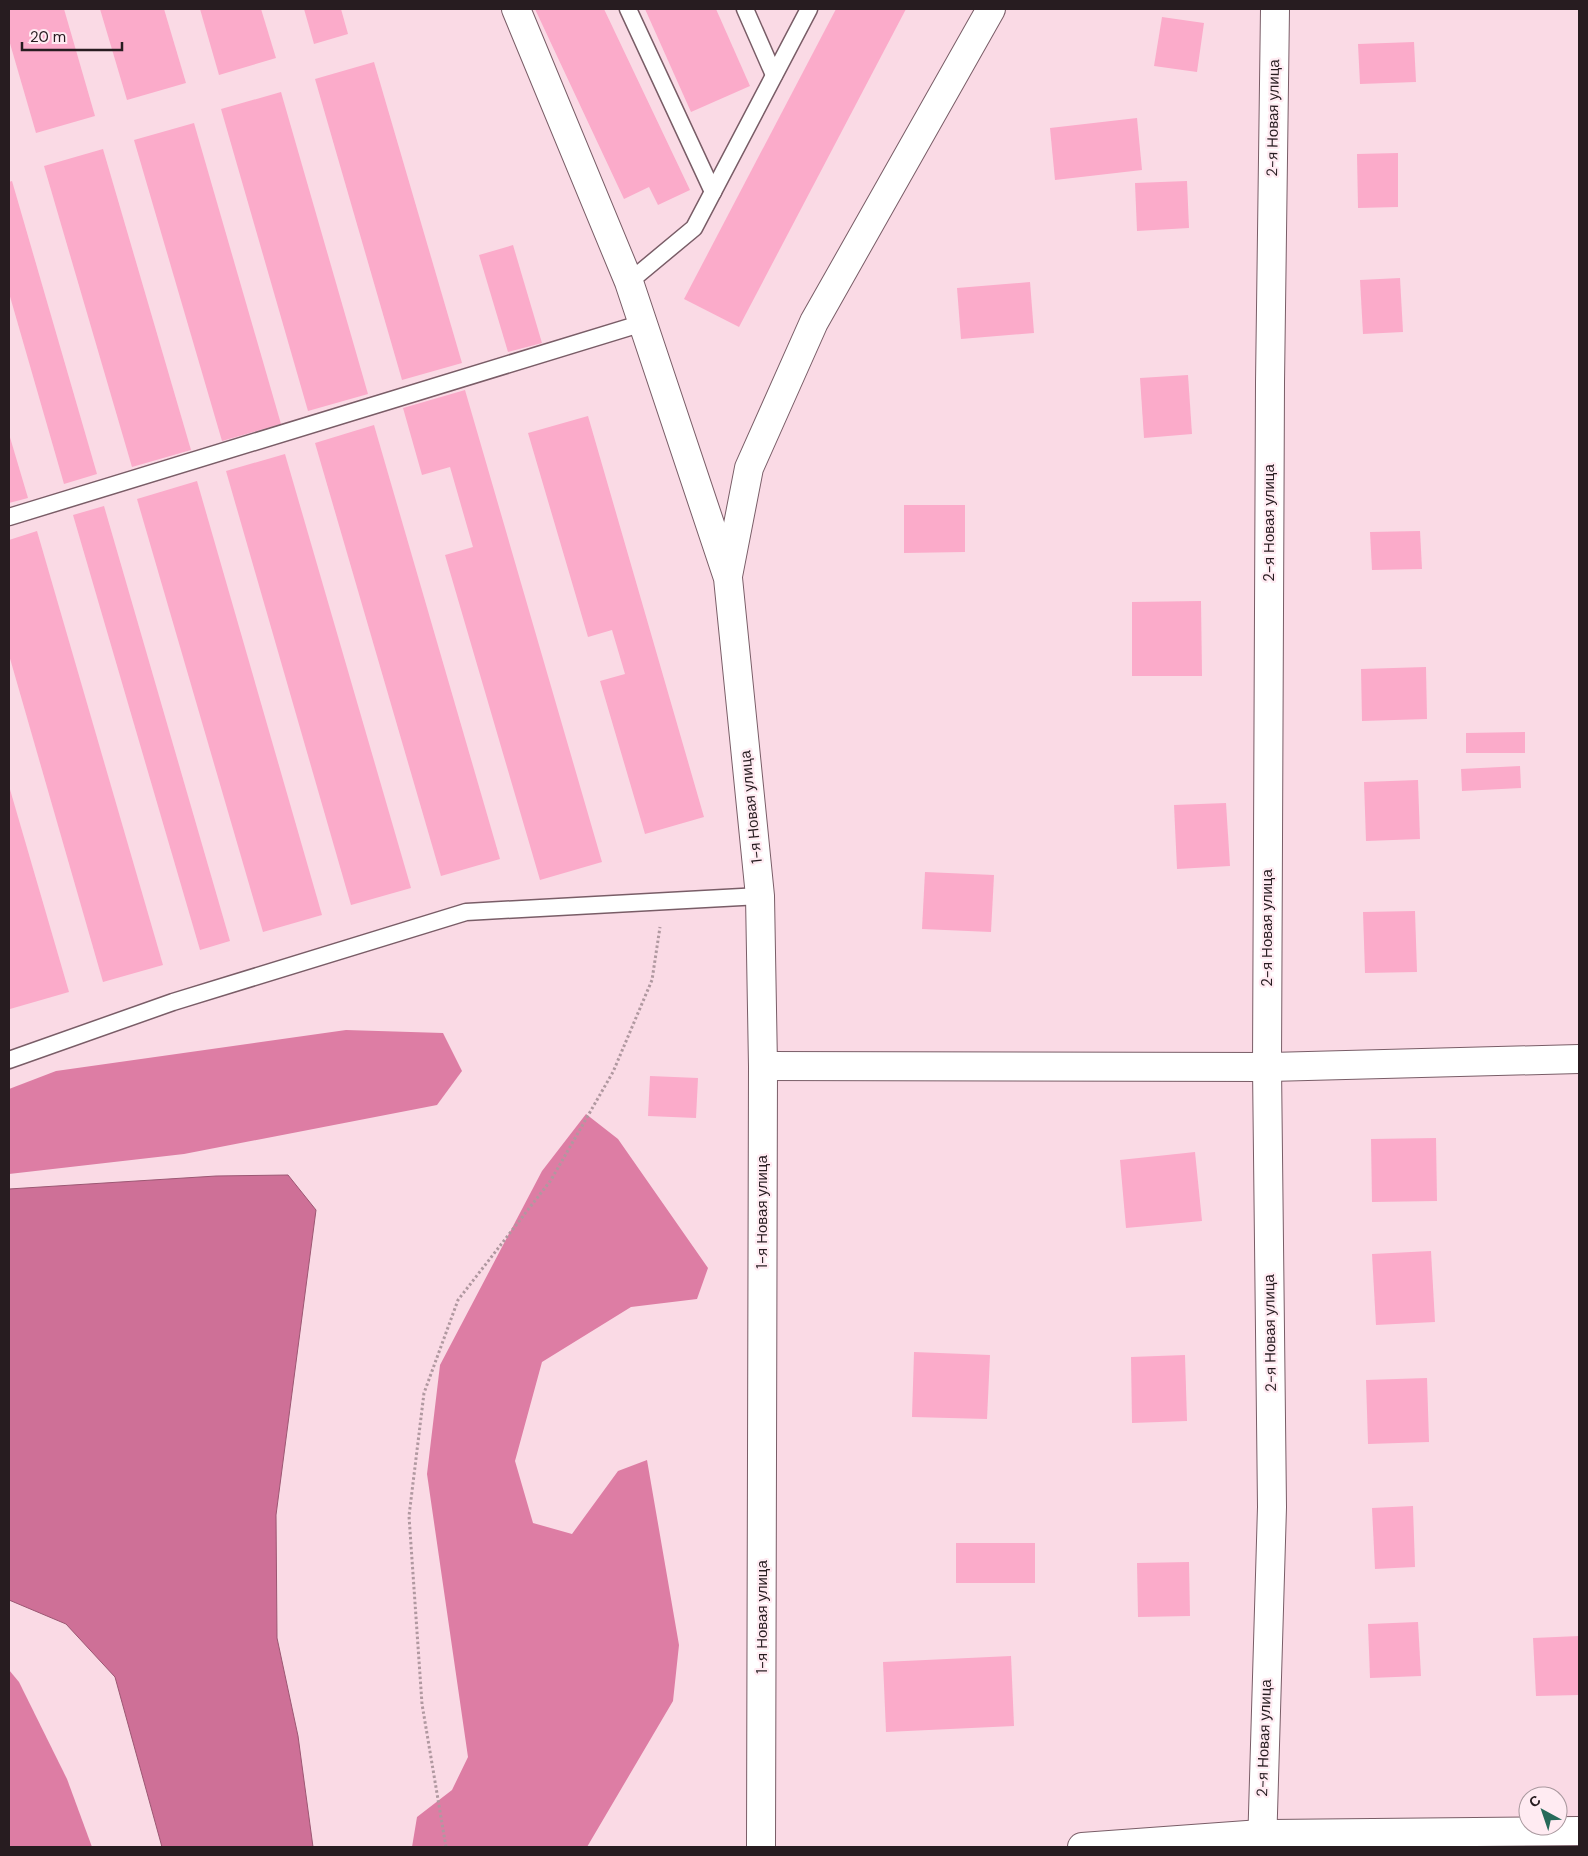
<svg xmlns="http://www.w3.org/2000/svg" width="1588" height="1856" viewBox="0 0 1588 1856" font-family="'DM Sans',sans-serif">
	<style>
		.forest { fill: #dd7da4 }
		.water { fill: #ce7097; stroke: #9c5773 }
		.building { fill: #fbabca }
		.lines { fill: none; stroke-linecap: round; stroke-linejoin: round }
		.service-casing { stroke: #795d67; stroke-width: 19 }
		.minor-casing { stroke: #795d67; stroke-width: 30 }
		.path { stroke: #b098a0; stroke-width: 3; stroke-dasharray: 2.5 2.5; stroke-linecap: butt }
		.service { stroke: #fff; stroke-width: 16 }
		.minor { stroke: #fff; stroke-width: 28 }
		.labels { text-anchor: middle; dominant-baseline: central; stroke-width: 4.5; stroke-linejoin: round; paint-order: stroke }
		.street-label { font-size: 15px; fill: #271c20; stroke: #ffebf2 }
	</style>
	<rect width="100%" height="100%" fill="#fadae5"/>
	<g class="forest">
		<polygon points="346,1030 443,1033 462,1071 437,1105 184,1154 9,1174 9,1089 56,1071"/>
		<polygon points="586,1114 618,1139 708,1268 697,1299 631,1307 542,1362 515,1461 533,1523 572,1534 618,1471 647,1460 679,1645 673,1701 587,1847 412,1847 417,1817 452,1790 468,1757 427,1474 440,1365 542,1171"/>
		<polygon points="9,1670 19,1682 67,1779 92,1847 9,1847"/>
	</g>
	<polygon class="water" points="288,1175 316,1210 276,1515 277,1638 298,1736 313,1847 162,1847 115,1677 66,1624 9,1600 9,1189 216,1176"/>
	<g class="building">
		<polygon points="9,9 64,9 95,116 36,133 9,40"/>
		<polygon points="100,9 164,9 186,83 127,100"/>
		<polygon points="200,9 261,9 276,58 219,75"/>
		<polygon points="304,9 341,9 348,34 314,44"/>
		<polygon points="535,9 604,9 690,190 658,205 649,187 624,199"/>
		<polygon points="645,9 716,9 750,86 691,112"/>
		<polygon points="836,9 906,9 739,327 684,299"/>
		<polygon points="1162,17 1204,23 1197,72 1154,66"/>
		<polygon points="1414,42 1416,82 1360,84 1358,44"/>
		<polygon points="374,62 462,363 402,380 315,79"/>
		<polygon points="281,92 368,394 308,411 221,109"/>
		<polygon points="1137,118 1142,170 1055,180 1050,128"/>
		<polygon points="194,123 281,424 222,441 134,140"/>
		<polygon points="103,149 191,450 132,467 44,166"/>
		<polygon points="1398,153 1398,207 1358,208 1357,154"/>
		<polygon points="12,181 97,474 64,484 9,293 9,182"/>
		<polygon points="1187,181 1189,228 1137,231 1135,183"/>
		<polygon points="513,245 542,343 508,352 479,255"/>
		<polygon points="1400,278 1403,332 1363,334 1360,280"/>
		<polygon points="1030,282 1034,333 961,339 957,288"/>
		<polygon points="1188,375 1192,434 1144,438 1140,378"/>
		<polygon points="465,390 602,862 540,880 445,555 473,547 450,467 422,475 403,408"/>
		<polygon points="588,416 704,817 645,834 600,681 625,674 612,630 588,637 528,433"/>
		<polygon points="374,425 500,859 441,876 315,443"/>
		<polygon points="9,434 28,498 9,503"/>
		<polygon points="285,454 411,888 351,905 226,471"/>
		<polygon points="197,481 322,915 263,932 137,499"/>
		<polygon points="904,505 965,505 965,552 904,553"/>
		<polygon points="104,506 230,941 200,950 73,515"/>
		<polygon points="37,531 163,965 103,982 9,655 9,540"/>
		<polygon points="1420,531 1422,569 1372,570 1370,532"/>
		<polygon points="1201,601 1202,676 1132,676 1132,602"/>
		<polygon points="1426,667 1427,719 1362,721 1361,669"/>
		<polygon points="1525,732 1525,753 1466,753 1466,733"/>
		<polygon points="1520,766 1521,788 1462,791 1461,769"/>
		<polygon points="1418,780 1420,839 1366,841 1364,782"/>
		<polygon points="9,786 69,992 10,1009 9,1007"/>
		<polygon points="1226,803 1230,866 1177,869 1174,805"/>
		<polygon points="925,872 994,875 991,932 922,929"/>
		<polygon points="1415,911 1417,972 1365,973 1363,912"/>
		<polygon points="650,1076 698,1078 696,1118 648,1116"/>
		<polygon points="1436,1138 1437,1201 1372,1202 1371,1139"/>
		<polygon points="1195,1152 1202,1221 1126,1228 1120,1160"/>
		<polygon points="1431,1251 1435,1322 1376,1325 1372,1254"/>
		<polygon points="914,1352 990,1355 987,1419 912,1417"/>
		<polygon points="1185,1355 1187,1421 1132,1423 1131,1357"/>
		<polygon points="1427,1378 1429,1442 1368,1444 1366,1380"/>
		<polygon points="1413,1506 1415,1567 1375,1569 1372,1508"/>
		<rect x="956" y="1543" width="79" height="40"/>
		<polygon points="1189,1562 1190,1616 1138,1617 1137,1563"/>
		<polygon points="1418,1622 1421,1676 1370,1678 1368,1624"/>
		<polygon points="1579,1636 1579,1695 1536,1696 1533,1638"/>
		<polygon points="1011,1656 1014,1726 886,1732 883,1662"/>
	</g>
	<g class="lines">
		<defs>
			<g id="service">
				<polyline points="628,9 713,192"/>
				<polyline points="745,9 774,75"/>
				<polyline points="629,282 694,228 809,9"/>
				<polyline points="9,517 643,323"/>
				<polyline points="9,1060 173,1002 466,912 760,896"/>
			</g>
			<g id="minor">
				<polyline points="516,9 629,282 728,578 760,896 763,1066 761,1847"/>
				<polyline points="728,576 749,468 814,322 991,9"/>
				<polyline points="763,1066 1267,1067 1579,1059"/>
				<polyline points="1082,1847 1261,1834 1579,1831"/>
				<polyline points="1262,1847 1272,1507 1267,1067 1270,383 1275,9"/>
			</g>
		</defs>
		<use href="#service" class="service-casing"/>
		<use href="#minor" class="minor-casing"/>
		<polyline class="path" points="446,1847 422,1704 409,1516 424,1393 458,1300 551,1180 613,1072 652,980 660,927"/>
		<use href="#service" class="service"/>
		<use href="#minor" class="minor"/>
	</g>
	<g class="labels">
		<g class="street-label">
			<text transform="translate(1273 118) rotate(-89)">2-я Новая улица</text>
			<text transform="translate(1269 523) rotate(-90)">2-я Новая улица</text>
			<text transform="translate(751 807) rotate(-96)">1-я Новая улица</text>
			<text transform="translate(1267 928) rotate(-90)">2-я Новая улица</text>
			<text transform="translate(762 1212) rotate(-90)">1-я Новая улица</text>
			<text transform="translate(1270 1333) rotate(-91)">2-я Новая улица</text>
			<text transform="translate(762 1617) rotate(-90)">1-я Новая улица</text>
			<text transform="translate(1264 1738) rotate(-88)">2-я Новая улица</text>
		</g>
	</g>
	<rect width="1588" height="1856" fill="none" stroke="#271c20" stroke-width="20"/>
	<g transform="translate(1543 1811) rotate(320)"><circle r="24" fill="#ffebf2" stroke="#a9989e"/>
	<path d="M0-4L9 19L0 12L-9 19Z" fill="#276a5a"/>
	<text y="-8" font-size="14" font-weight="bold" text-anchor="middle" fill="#271c20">С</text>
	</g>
	<path d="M22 42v8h100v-8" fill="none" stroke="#271c20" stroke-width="2.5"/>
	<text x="30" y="42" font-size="15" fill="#271c20" stroke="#ffebf2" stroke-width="4" paint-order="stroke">20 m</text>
</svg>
